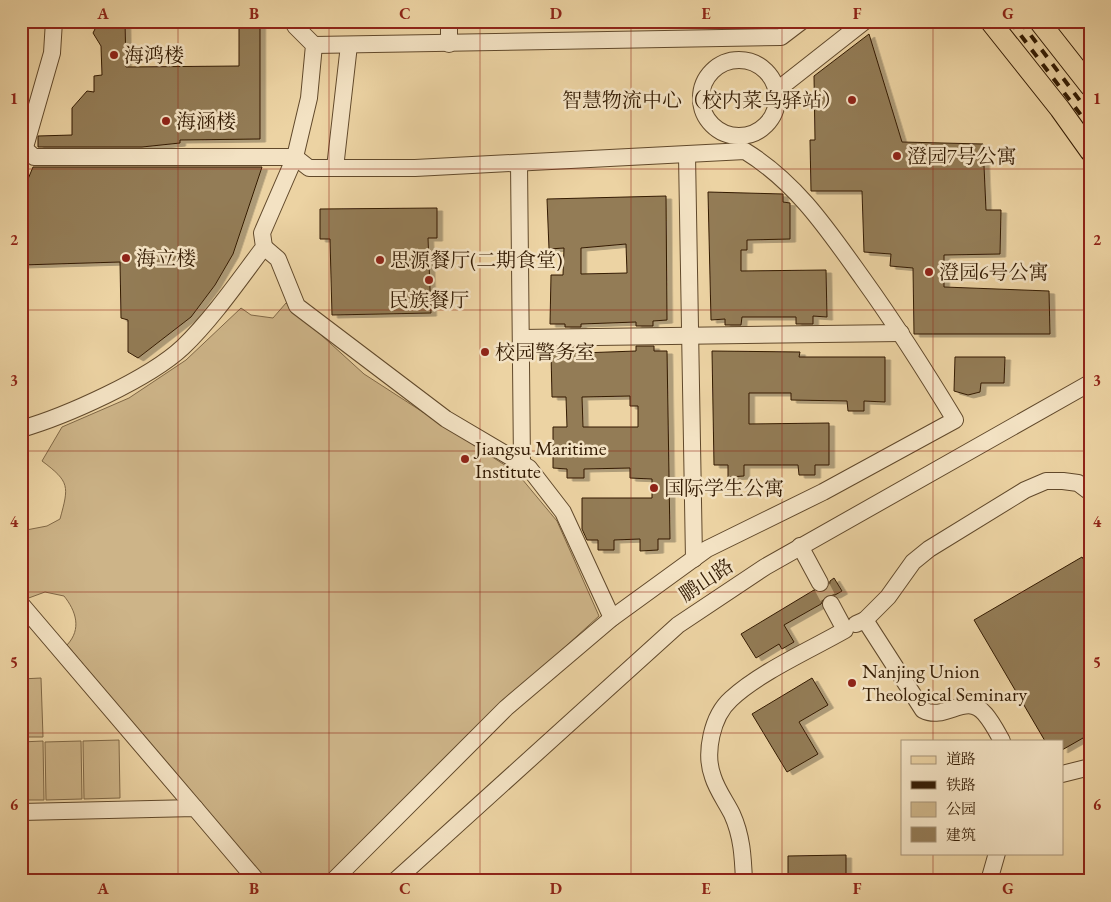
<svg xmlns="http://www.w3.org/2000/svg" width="1111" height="902" viewBox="0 0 1111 902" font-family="'EB Garamond','Noto Serif SC',serif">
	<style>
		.green { fill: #cdb488; stroke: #806846 }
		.building { fill: #937b56; stroke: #331b03; fill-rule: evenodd; filter: url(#shadow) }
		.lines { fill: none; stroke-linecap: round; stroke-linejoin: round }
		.minor-tunnel { stroke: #c7ae83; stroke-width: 16; stroke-dasharray: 16 8; stroke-linecap: butt }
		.minor-casing { stroke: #61492b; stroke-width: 18 }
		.major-casing { stroke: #331b03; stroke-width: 22 }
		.minor { stroke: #f3e2c3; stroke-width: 16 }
		.major { stroke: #ecd3a3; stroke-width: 20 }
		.rail { stroke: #331b03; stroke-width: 4; stroke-dasharray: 9 9; stroke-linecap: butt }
		.grid { fill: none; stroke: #8f2418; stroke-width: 1; stroke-opacity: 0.55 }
		.poi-dot { fill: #8f2418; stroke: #f3e2c3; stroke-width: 2 }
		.labels { text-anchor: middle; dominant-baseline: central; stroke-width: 5; stroke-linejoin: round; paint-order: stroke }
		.poi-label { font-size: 20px; fill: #331b03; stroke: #f3e2c3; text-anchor: start }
		.street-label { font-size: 20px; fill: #331b03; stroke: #f3e2c3 }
		.neatline { fill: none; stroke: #8f2418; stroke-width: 2 }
		.grid-label { font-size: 16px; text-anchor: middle; font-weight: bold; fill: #8f2418 }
	</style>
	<defs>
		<filter id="shadow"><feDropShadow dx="5.5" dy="3" stdDeviation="0" flood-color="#0004"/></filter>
	</defs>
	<rect width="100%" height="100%" fill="#ecd3a3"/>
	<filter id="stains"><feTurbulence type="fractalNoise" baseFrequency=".004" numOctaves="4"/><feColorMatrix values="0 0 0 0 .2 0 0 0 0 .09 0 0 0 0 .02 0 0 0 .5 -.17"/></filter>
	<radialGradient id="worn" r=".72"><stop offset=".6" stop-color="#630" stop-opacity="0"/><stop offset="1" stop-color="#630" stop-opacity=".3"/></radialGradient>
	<g class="green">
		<path d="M286,303L364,374L517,473L557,521L599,616C504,702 412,789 322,881H266L67,645C82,629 76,611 64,596L45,592L26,599L21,592V531L47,526L60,519C69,486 70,482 42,461L62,427L129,398L186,360L241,308L251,315L273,318Z"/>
		<polygon points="41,678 43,737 21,737 21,679"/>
		<polygon points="119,740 120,798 84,799 83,741"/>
		<polygon points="43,741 44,800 21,800 21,742"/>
		<polygon points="81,741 82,799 46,800 45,742"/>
	</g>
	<g class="building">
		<polygon points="99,21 125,21 126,67 239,66 239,21 260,21 260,139 180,140 180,143 142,147 38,147 38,136 72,135 72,108 87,91 94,92 94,76 102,75 101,46 93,33"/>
		<polygon points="869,34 902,142 983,144 986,210 1001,210 1000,254 944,255 944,287 1049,291 1050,334 914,334 913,268 890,266 891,254 864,252 862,191 811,191 810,140 815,140 814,76"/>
		<polygon points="33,167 262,167 233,254 215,285 191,317 138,358 128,352 128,320 121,318 120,262 21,265 21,196"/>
		<polygon points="708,192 783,194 783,202 790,203 790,239 747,240 747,250 741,250 741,271 826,270 827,317 813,316 813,324 796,324 796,317 742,317 741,325 725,325 725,319 711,320"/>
		<path d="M666,196L667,320L653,321V326H636V322L581,324V327H565V324H550L551,275H563L564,248L549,249L547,199ZM626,244L627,273L581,274V248Z"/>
		<polygon points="437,208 437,238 428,238 431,313 332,315 330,239 320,239 320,209"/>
		<path d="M636,346H654V351H667L670,539H658V550L640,551V539L614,540V550H598V540H587L582,529V498H652V479L630,478V468L584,469V478H567V469L553,468V427H567L566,397H552L551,353H565V347H581V353L636,351ZM630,396V406H638V427H583L582,397Z"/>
		<polygon points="712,351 800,352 799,357 885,357 885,402 864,401 864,411 848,411 847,401 791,400 791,393 749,393 749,424 829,423 829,465 815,465 815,475 799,475 798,465 744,465 744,476 728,477 728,465 714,465"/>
		<polygon points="955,357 1005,357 1004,383 981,383 980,392 968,395 954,391"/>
		<polygon points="1082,557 1090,569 1090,734 1062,750 1062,741 1045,741 974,620"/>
		<polygon points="834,578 842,591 835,595 826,595 821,604 784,625 794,642 782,649 779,644 756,658 741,634 814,590 819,593 825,592 829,588 830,581"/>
		<polygon points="812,678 828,705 799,722 818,754 787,772 752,714"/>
		<polygon points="846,855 846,881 788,881 788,856"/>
	</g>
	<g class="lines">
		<polyline class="minor-tunnel" points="820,583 831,604"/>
		<defs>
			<g id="minor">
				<polyline points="449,21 449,44"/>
				<polyline points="314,45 781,37 802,21"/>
				<circle cx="739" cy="98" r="38"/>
				<polyline points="776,91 865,21"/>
				<polyline points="26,150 34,157 295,157 309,98 314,45 295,26 295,21"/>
				<polyline points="687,155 694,559"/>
				<polyline points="21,161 52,53 54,21"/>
				<polyline points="519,163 522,464"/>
				<polyline points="335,168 349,45"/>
				<polyline points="264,247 278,259 297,306 446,419 529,468 563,512 612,618"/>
				<polyline points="521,338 901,333"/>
				<path d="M21,429C66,416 149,379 183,347C213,318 239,280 264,247L262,233L295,157L309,168H415L745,151C797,183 828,230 863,279C896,325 926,372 955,420L823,492L707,549L612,618L506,708L333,881"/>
				<polyline points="800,546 820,583"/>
				<polyline points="21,604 195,808"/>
				<polyline points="865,620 888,597 913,562 929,549 1025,490 1046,481 1063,481 1078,483 1090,492"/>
				<path d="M856,624L865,620L923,710C946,722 966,691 985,714C992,722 997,732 1002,741"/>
				<polyline points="1062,774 1090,767"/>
				<polyline points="21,812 195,808 257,881"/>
				<polyline points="395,881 678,625 765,567 1090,383"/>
				<path d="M744,881C743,857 742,836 732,814C726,802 717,790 713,777C704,753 712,716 731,699C760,672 810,650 845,630L831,604"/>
				<polyline points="989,881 997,853"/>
			</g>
			<g id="major">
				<polyline points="990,21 1060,109 1090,151"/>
				<polyline points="1039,21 1090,86"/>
			</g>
		</defs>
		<use href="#minor" class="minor-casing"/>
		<use href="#major" class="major-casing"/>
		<use href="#minor" class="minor"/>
		<use href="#major" class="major"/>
		<g class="rail">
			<polyline points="1010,21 1090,127"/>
			<polyline points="1020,21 1090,114"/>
		</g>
	</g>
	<path class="grid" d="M178,21V881M329,21V881M480,21V881M631,21V881M782,21V881M933,21V741M21,169H1090M21,310H1090M21,451H1090M21,592H1090M21,733H1090M933,853V881"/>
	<g class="poi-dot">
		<circle cx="114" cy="55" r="5"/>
		<circle cx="852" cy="100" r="5"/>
		<circle cx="166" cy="121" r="5"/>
		<circle cx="897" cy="156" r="5"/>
		<circle cx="126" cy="258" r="5"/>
		<circle cx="380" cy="260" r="5"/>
		<circle cx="929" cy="272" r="5"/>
		<circle cx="429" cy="280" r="5"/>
		<circle cx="485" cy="352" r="5"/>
		<circle cx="465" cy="459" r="5"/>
		<circle cx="654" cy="488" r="5"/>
		<circle cx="852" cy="683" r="5"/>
	</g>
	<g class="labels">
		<g class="poi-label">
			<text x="124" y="55">海鸿楼</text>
			<text x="842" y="100" text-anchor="end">智慧物流中心（校内菜鸟驿站）</text>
			<text x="176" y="121">海涵楼</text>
			<text x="907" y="156">澄园7号公寓</text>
			<text x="136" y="258">海立楼</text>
			<text x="390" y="260">思源餐厅(二期食堂)</text>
			<text x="939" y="272">澄园6号公寓</text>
			<text x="429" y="300" text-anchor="middle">民族餐厅</text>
			<text x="495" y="352">校园警务室</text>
			<text x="475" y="448">Jiangsu Maritime<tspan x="475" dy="23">Institute</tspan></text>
			<text x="664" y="488">国际学生公寓</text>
			<text x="862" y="671">Nanjing Union<tspan x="862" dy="23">Theological Seminary</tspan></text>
		</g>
		<g class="street-label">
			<text transform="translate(706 580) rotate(-34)">鹏山路</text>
		</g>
	</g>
	<rect width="1111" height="902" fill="none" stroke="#ecd3a3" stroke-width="55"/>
	<rect x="901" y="740" width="162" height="115" fill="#f3e2c3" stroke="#a69276"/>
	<rect x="911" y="756" width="25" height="8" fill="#ecd3a3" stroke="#a69276"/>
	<text x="946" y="764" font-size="15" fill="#331b03">道路</text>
	<rect x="911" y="781" width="25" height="8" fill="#331b03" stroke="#a69276"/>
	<text x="946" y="790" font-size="15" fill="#331b03">铁路</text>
	<rect x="911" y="802" width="25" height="15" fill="#cdb488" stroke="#a69276"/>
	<text x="946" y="814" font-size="15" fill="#331b03">公园</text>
	<rect x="911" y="827" width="25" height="15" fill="#937b56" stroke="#a69276"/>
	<text x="946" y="840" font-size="15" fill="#331b03">建筑</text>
	<rect x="28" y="28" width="1056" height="846" class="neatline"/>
	<g class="grid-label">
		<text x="103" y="19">A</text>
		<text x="254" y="19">B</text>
		<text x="405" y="19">C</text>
		<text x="556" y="19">D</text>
		<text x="706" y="19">E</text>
		<text x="857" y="19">F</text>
		<text x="1008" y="19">G</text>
		<text x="14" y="104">1</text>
		<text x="1097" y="104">1</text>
		<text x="14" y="245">2</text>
		<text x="1097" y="245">2</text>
		<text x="14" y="386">3</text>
		<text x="1097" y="386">3</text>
		<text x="14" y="527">4</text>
		<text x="1097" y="527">4</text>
		<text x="14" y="668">5</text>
		<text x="1097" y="668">5</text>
		<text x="14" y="810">6</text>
		<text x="1097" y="810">6</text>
		<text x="103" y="894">A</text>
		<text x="254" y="894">B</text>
		<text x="405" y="894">C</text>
		<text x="556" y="894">D</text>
		<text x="706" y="894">E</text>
		<text x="857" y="894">F</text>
		<text x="1008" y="894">G</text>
	</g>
	<rect width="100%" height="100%" filter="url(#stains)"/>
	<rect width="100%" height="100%" fill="url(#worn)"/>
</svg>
